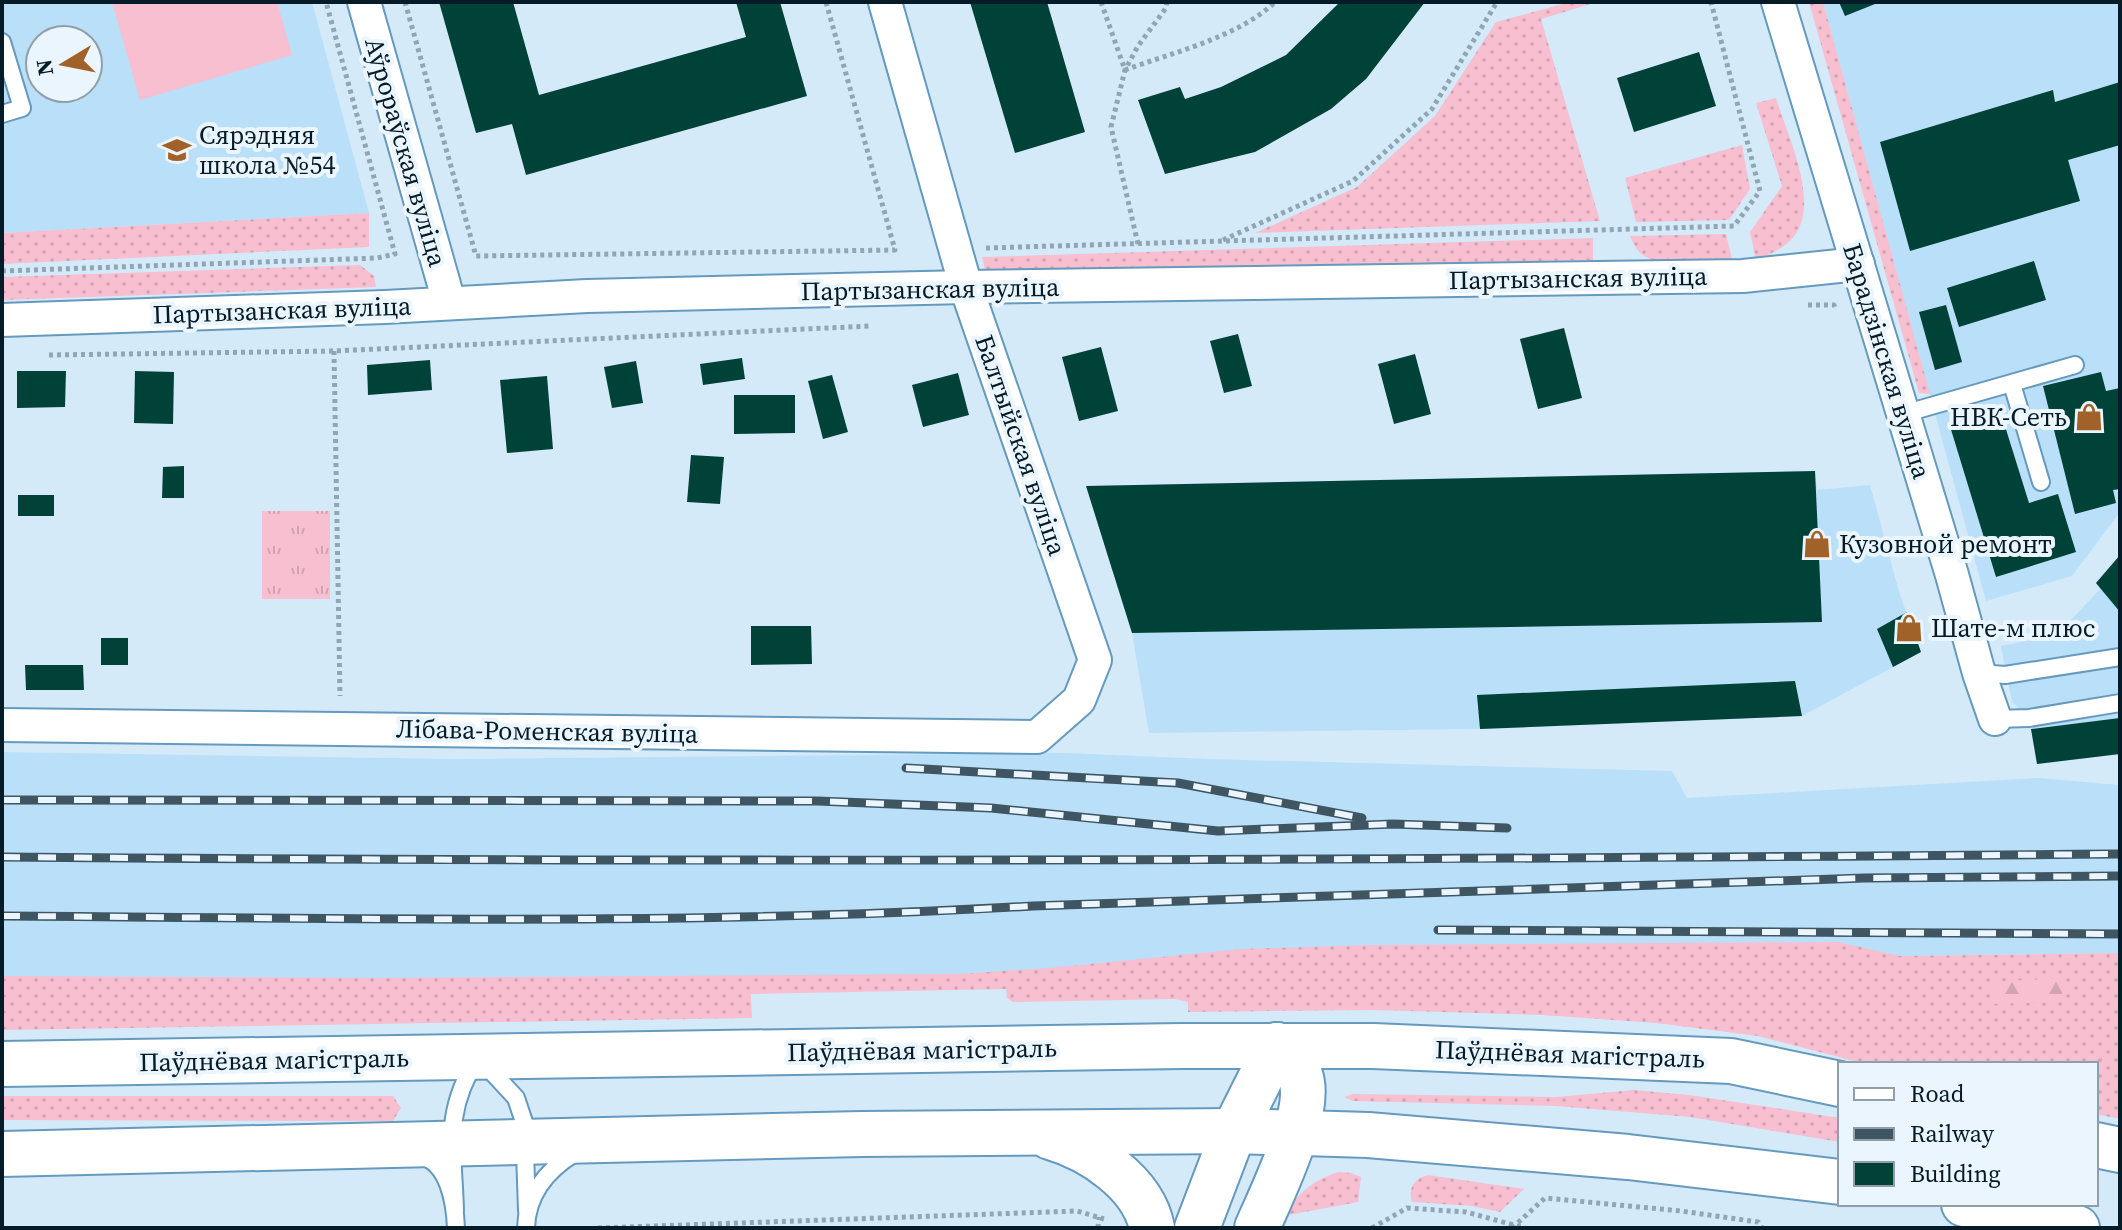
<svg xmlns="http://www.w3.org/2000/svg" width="2122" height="1230" viewBox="0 0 2122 1230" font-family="'Source Serif 4',serif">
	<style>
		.built { fill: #badff9; fill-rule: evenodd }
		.grass { fill: url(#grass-dots) }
		.forest { fill: url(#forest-firs) }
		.park { fill: url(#park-tufts) }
		.pitch { fill: #f7bfd0 }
		.building { fill: #004238 }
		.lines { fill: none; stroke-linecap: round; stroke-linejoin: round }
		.lane-casing { stroke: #659abe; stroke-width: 20 }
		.street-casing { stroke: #659abe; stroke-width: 36 }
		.secondary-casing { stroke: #659abe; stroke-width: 48 }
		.path { stroke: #90a6b4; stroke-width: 5; stroke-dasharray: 4 4; stroke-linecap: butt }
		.lane { stroke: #fff; stroke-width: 16 }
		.street { stroke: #fff; stroke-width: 32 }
		.secondary { stroke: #fff; stroke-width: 44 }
		.rail-casing { stroke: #3f5562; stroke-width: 9 }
		.rail { stroke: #ebf5fd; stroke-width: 6; stroke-dasharray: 18; stroke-linecap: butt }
		.labels { text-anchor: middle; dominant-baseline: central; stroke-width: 8; stroke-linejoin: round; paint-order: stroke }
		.poi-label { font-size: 26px; fill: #051b28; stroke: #ebf5fd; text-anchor: start }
		.street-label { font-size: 26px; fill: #051b28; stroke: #ebf5fd }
	</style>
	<defs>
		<pattern id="grass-dots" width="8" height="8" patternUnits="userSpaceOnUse" patternTransform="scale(2)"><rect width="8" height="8" fill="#f7bfd0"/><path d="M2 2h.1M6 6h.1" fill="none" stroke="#d2a4b3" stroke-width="1.8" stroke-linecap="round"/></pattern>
		<pattern id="forest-firs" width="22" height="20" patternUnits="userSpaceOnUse" patternTransform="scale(2)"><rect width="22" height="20" fill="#f7bfd0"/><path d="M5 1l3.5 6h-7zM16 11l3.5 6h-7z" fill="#d2a4b3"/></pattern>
		<pattern id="park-tufts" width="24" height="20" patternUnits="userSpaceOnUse" patternTransform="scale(2)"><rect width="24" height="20" fill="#f7bfd0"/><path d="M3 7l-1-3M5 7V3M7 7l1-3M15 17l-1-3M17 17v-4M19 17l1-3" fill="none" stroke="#d2a4b3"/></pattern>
	</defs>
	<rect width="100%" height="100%" fill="#d4eaf9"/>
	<g class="built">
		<path d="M2,2H312L369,213L2,233ZM40,40H88V88H40Z"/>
		<polygon points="1823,2 2120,2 2120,512 2072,576 1986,601"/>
		<polygon points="1815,471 1817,490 1870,485 1900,595 1921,652 1802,716 1480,729 1149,733 1132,633 1086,486"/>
		<polygon points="2120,555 2120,754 2037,764 2029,718 2012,702 2001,646 2057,635 2100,589 2096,583"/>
		<polygon points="2,752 457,759 1066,753 1208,759 1672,771 1687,798 2038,778 2120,785 2120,953 1900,956 1067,982 2,990"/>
	</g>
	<g class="grass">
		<polygon points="1570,2 1597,2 1541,19 1600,221 1255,233 1357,187 1435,116 1496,22"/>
		<polygon points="1809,2 1823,2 1930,394 1919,393"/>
		<path d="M1776,98C1787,134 1818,197 1797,232C1788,247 1771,254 1756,260L1750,232L1782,186L1756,103Z"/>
		<polygon points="1742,145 1750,189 1729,220 1636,222 1625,178"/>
		<polygon points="369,213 369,247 2,264 2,233"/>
		<path d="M1726,234L1732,259C1709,260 1666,268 1646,257C1638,253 1634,245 1630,236Z"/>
		<polygon points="1593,238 1593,260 986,274 982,257"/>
		<polygon points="360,265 374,276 376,287 2,300 2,277"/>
		<polygon points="1838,942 1900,956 2120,953 2120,1119 2096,1114 2096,1064 1866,1064 1758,1036 1656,1023 1542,1015 1375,1010 1188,1012 1188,1002 1174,999 1013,1002 1007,998 1006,989 751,994 752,1018 2,1030 2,976 380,978 959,974 1049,968 1243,949 1368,945"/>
		<polygon points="1634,1090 1689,1095 1840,1118 1840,1142 1690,1117 1556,1106 1353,1101 1344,1097 1352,1094 1556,1097"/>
		<polygon points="2,1096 393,1096 401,1108 393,1121 2,1120"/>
		<path d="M1338,1172L1351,1173L1361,1177L1358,1202L1283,1216C1298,1193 1312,1181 1338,1172Z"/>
		<path d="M1428,1175L1524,1189L1500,1212L1472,1206L1412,1202C1408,1189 1414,1178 1428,1175Z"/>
	</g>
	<polygon class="forest" points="2062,978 2062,1002 1992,1004 1991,982"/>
	<rect class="park" x="262" y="511" width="68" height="88"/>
	<polygon class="pitch" points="112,2 277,2 292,55 140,100"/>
	<g class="building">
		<polygon points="439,2 513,2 539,95 746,37 736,2 780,2 807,96 526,175 512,124 476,133"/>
		<polygon points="970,2 1047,2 1085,132 1015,153"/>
		<polygon points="1340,2 1425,2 1366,79 1331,109 1255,152 1165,174 1138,100 1180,87 1185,99 1221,87 1286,55"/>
		<polygon points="1839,2 1880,2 1845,16"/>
		<polygon points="1699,52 1716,106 1634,132 1617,78"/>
		<polygon points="2120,82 2120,145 2068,160 2080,201 1910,251 1880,142 2053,90 2055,102"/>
		<polygon points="2034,261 2046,300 1959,327 1947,288"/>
		<polygon points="1946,305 1962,362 1935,370 1919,312"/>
		<polygon points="1564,328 1582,398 1538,409 1520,339"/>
		<polygon points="1238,334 1252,386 1224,393 1210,341"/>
		<polygon points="1101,347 1118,411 1079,421 1062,357"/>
		<polygon points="1415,354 1431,414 1394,424 1378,364"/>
		<polygon points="742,358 745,379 703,385 700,364"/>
		<polygon points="430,360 432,390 368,395 367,365"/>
		<polygon points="636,361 643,403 612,408 604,367"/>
		<polygon points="17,371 66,371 65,407 17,408"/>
		<polygon points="135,371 174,372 173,424 134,423"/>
		<polygon points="2101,372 2106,391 2120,388 2120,489 2113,490 2116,503 2075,514 2043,386"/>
		<polygon points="958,373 969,415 923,427 912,385"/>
		<polygon points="832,375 848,432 823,439 808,381"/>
		<polygon points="547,376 553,449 507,453 500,380"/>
		<polygon points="734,395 795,395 795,433 734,434"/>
		<polygon points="1999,407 2029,503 2058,494 2076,552 1996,577 1949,423"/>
		<polygon points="691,455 724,457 720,504 687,502"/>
		<polygon points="184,466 184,498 162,498 163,467"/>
		<polygon points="1815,471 1822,622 1132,633 1086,486"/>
		<rect x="18" y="495" width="36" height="21"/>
		<polygon points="2120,555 2120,612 2096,583"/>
		<polygon points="1907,612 1921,652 1893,667 1877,629"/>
		<polygon points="751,626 811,626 812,664 751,665"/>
		<rect x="101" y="638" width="27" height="27"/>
		<polygon points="25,665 83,665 84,690 26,690"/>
		<polygon points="1795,681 1802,716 1480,729 1477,695"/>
		<polygon points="2120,718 2120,754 2037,764 2031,729"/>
	</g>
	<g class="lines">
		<defs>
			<g id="lane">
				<polyline points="2,42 22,108 2,114"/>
				<polyline points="2012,384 2041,482"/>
				<polyline points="1903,414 2075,365"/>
				<polyline points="1979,673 2005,675 2120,657"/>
				<polyline points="1995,719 2029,718 2120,703"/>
				<path d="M420,1156C449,1162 455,1204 456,1228"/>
				<path d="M455,1210C453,1148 443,1112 478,1057L516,1098L524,1122L527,1211"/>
				<path d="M526,1228C527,1194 547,1170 575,1153"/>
			</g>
			<g id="street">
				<polyline points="364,2 449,302"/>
				<polyline points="1778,2 1952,575 1979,673 1995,719"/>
				<polyline points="2,320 385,307 587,296 966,287 1743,276 1858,264"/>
				<polyline points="2,725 1037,737 1079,700 1095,660 966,287 885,2"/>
			</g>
			<g id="secondary">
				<polyline points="2,1064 1182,1046 1373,1046 1731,1061 1840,1084"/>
				<path d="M1050,1137C1091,1149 1143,1182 1152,1228"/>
				<polyline points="2096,1145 2120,1150"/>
				<polyline points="2,1154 862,1134 1234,1131 1368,1135 1628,1157 1840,1182"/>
				<polyline points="1964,1204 2077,1228"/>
				<polyline points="1197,1228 1234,1131 1277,1045"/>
				<path d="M1257,1228C1272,1193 1314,1110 1300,1075C1295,1063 1285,1054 1277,1045"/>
			</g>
		</defs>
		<use href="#lane" class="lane-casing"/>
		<use href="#street" class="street-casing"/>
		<use href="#secondary" class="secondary-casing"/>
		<g class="path">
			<polyline points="405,2 476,256 895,250 826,2"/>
			<path d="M1101,2L1125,70C1171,53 1239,37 1275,2"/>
			<polyline points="1223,240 1353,181 1432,109 1497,2"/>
			<polyline points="1138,244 1111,127 1125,70 1138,46 1166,8 1167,2"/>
			<polyline points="986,248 1734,226 1760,191 1711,2"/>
			<polyline points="2,271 377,258 395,254 326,2"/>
			<polyline points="1808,305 1834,305 1835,309"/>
			<polyline points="334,351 340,696"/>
			<polyline points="49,355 334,351 870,326"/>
			<polyline points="598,1228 1077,1211 1104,1219"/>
			<polyline points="1098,1228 1099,1217"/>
			<polyline points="1372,1228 1407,1208 1466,1212 1525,1228"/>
			<polyline points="1512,1228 1545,1198 1681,1211 1758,1222 1762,1228"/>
		</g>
		<use href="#lane" class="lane"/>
		<use href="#street" class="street"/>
		<use href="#secondary" class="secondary"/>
		<defs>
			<g id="rail">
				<polyline points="906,768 1178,783 1362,818"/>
				<polyline points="2,800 818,801 991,808 1218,831 1393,824 1507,828"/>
				<path d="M2,857C708,863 1414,860 2120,854"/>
				<path d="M2,916C345,918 690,926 1033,906L1864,878L2120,876"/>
				<polyline points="1438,930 2120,934"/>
			</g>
		</defs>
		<use href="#rail" class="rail-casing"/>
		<use href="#rail" class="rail"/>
	</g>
	<defs>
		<symbol id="school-bare" viewBox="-9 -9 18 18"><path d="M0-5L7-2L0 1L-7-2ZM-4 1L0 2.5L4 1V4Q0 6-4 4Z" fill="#a1622a" stroke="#ebf5fd" stroke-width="2.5" paint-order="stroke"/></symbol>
		<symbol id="shop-bare" viewBox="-9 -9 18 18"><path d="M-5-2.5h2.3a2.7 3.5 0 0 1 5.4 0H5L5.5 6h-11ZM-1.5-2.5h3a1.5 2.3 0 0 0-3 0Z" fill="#a1622a" stroke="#ebf5fd" stroke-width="2.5" paint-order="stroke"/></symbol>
	</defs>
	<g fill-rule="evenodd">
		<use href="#school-bare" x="157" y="130" width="40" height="40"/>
		<use href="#shop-bare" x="2069" y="397" width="40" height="40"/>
		<use href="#shop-bare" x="1797" y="524" width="40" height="40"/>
		<use href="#shop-bare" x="1889" y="608" width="40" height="40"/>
	</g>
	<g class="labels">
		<g class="poi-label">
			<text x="199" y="135">Сярэдняя<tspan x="199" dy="30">школа №54</tspan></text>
			<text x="2067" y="417" text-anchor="end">НВК-Сеть</text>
			<text x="1839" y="544">Кузовной ремонт</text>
			<text x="1931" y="628">Шате-м плюс</text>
		</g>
		<g class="street-label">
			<text transform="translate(406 152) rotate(74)">Аўрораўская вуліца</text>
			<text transform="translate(1578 278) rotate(-1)">Партызанская вуліца</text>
			<text transform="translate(930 289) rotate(-1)">Партызанская вуліца</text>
			<text transform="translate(282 310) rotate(-2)">Партызанская вуліца</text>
			<text transform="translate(1887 361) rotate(73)">Барадзінская вуліца</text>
			<text transform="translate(1021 445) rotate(71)">Балтыйская вуліца</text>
			<text transform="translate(547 731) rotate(1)">Лібава-Роменская вуліца</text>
			<text transform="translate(922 1050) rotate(-1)">Паўднёвая магістраль</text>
			<text transform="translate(1570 1054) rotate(2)">Паўднёвая магістраль</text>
			<text transform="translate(274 1060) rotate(-1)">Паўднёвая магістраль</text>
		</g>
	</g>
	<rect width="2122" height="1230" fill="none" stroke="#051b28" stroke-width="8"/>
	<rect x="1838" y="1062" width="260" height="144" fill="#ebf5fd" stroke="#8f9ea8" stroke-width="2"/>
	<rect x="1854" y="1088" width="40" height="12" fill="#ffffff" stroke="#8f9ea8" stroke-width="2"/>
	<text x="1910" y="1102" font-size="24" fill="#051b28">Road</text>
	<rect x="1854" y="1128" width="40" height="12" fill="#3f5562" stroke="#8f9ea8" stroke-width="2"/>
	<text x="1910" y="1142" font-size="24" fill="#051b28">Railway</text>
	<rect x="1854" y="1162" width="40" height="24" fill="#004238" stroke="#8f9ea8" stroke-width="2"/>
	<text x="1910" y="1182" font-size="24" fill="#051b28">Building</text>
	<g transform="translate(64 64) rotate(260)"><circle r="38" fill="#ebf5fd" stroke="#8f9ea8" stroke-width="2"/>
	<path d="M0-6L14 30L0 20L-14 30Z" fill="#a1622a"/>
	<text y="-12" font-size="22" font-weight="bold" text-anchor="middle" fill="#051b28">N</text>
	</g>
</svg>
